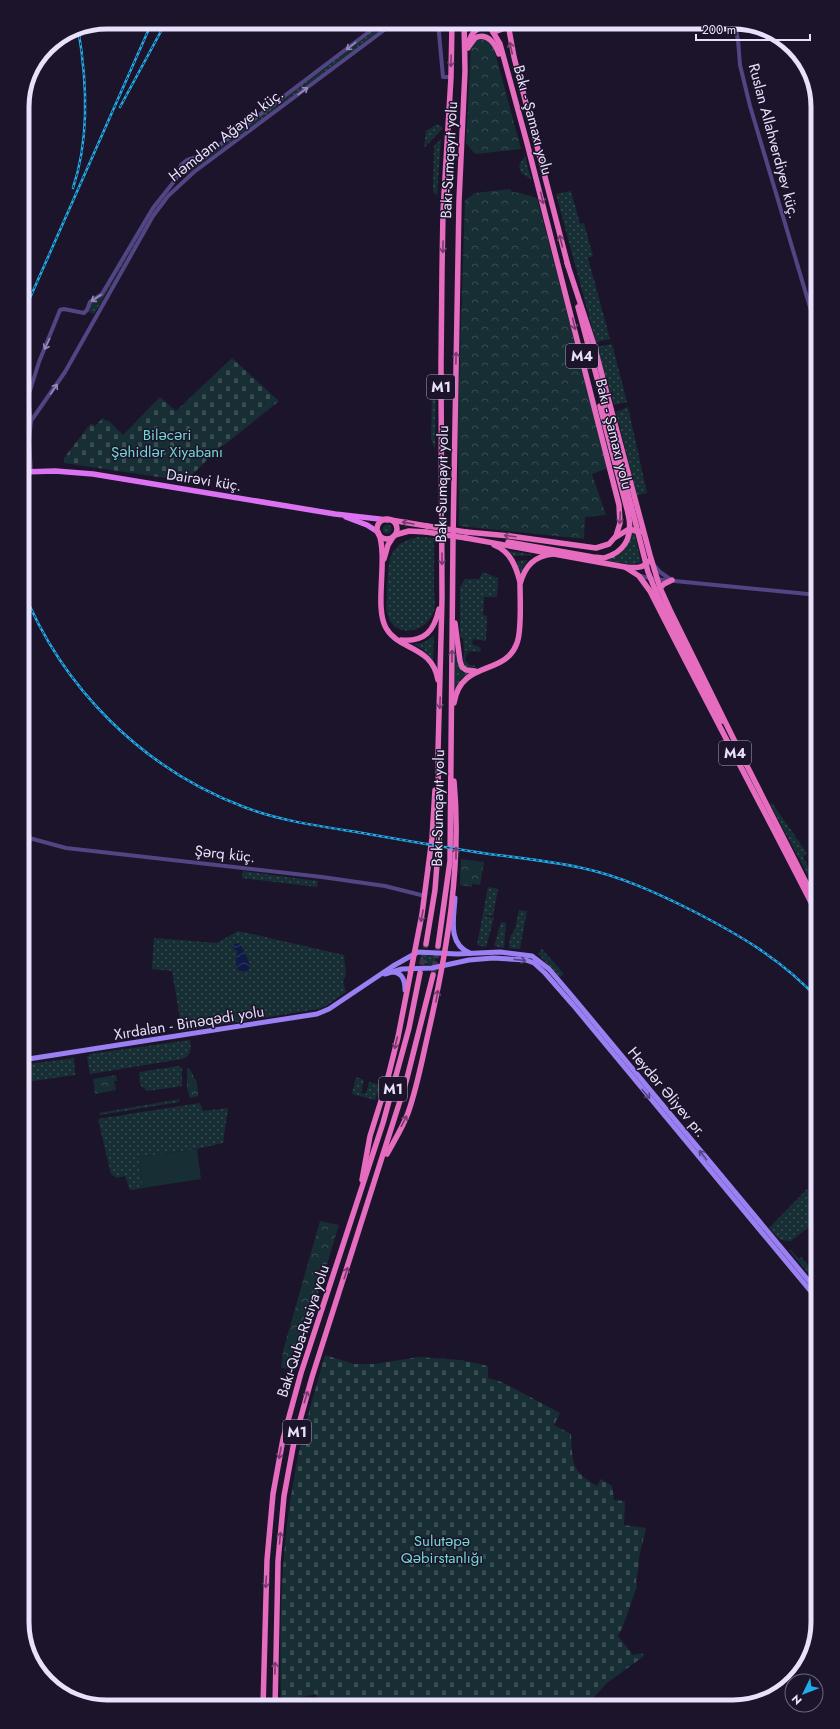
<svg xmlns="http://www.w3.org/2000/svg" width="840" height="1729" viewBox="0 0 840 1729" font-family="Jost,sans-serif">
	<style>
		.grass { fill: url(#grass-dots) }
		.forest { fill: url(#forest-crowns) }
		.cemetery { fill: url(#cemetery-stones) }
		.pitch { fill: #172f34 }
		.water { fill: url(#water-waves) }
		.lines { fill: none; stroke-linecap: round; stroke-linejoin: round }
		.stream { stroke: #111a46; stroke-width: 1 }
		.trunk-tunnel { stroke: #3b334a; stroke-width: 5.5; stroke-dasharray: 5.5 3; stroke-linecap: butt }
		.tertiary { stroke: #534484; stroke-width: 4 }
		.secondary { stroke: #9a80f3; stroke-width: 5 }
		.primary { stroke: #db72f1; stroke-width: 5.5 }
		.trunk { stroke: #e66cbf; stroke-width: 5.5 }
		.rail-casing { stroke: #1face9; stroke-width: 2.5 }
		.rail { stroke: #1c142a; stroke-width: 1; stroke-dasharray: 3; stroke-linecap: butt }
		.trunk-bridge { stroke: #e66cbf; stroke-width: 5.5 }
		.oneway { stroke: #968aba }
		.oneway2 { stroke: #773c6d }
		.oneway3 { stroke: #554584 }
		.labels { text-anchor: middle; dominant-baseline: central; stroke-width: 3; stroke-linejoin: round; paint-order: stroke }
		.shield { fill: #1c142a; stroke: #aca3bd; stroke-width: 1 }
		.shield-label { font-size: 14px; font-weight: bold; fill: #e9e0fc }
		.street-label { font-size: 15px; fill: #e9e0fc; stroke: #1c142a }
		.park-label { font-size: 15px; fill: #71d7d2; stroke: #1c142a }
		.rim { fill: none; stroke: #e9e0fc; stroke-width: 5 }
	</style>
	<defs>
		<pattern id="grass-dots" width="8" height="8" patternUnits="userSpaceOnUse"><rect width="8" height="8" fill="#172f34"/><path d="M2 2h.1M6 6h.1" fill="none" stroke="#394d52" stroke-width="1.8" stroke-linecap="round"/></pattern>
		<pattern id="forest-crowns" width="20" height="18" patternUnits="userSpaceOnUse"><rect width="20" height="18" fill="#172f34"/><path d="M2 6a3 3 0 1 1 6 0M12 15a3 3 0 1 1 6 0" fill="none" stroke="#394d52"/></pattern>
		<pattern id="cemetery-stones" width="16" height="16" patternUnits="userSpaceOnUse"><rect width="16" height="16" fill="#172f34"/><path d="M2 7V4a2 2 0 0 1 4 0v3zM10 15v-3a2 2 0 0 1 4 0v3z" fill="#394d52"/></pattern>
		<pattern id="water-waves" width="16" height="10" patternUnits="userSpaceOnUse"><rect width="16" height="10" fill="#111a46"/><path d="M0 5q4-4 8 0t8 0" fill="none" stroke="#343b62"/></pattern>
	</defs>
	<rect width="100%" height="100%" fill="#1c142a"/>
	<g class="grass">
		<path d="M386,22H392L186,175L181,170C186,160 201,159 211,153Z"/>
		<polygon points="437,124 443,128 424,148 426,131"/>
		<polygon points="441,139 437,195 433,192 434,146"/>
		<polygon points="525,156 531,179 521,173 519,165"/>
		<polygon points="571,191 580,224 584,223 593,256 588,258 610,339 596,342 556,194"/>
		<polygon points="164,195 165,196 149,220 94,314 89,312 91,304 102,297 138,234"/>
		<polygon points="612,344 627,402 614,405 597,347"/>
		<polygon points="436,379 435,449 431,439 432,387"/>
		<polygon points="628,407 647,493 637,495 616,412"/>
		<circle cx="387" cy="529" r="4.5"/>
		<path d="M633,526L641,563L631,564L603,560C622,557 632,544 633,526Z"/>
		<path d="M418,537L434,538C434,555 434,573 434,590C434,597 436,605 434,611C428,631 399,639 389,619C385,611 387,600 387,592C389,564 385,544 418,537Z"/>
		<polygon points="508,551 535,555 514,556"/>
		<polygon points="528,560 524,565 520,576 517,561"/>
		<polygon points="483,572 498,578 497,597 484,597 483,615 487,616 486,641 473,639 472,644 481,648 480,652 464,651 463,638 460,637 460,587 465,579 479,579"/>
		<polygon points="434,636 433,661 423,649 413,644 423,643"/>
		<polygon points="455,642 461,670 463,673 469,673 461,678 455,690"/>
		<path d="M464,652H470L466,655L465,660L470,665L477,666C462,671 463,665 464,652Z"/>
		<polygon points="772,803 807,853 803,857 818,885 818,894 770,804"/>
		<polygon points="243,871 318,881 317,887 242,878"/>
		<polygon points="488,887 498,889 493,916 486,915 485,916 494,918 486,947 477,945"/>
		<polygon points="519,910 527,911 520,949 509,948 510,937 515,929"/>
		<polygon points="501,922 506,923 504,948 494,946"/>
		<polygon points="238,931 344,955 346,975 343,981 346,992 326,1006 318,1009 182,1031 172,971 152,969 154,938 217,943"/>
		<polygon points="542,949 564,974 560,977 538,954"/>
		<polygon points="423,955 433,956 436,960 435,963 430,965 422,962 420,958"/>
		<path d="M190,1040C191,1049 192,1055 182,1059L90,1074L87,1057L90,1054Z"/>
		<polygon points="74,1058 75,1075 26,1082 25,1078 22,1078 22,1065"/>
		<polygon points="178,1066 182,1068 182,1086 148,1091 140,1085 139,1074 140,1072"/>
		<polygon points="356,1077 364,1080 361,1093 366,1094 369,1082 380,1085 375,1100 352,1094"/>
		<polygon points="180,1099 179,1102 100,1115 99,1113"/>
		<polygon points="200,1103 203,1111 228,1108 223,1143 197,1149 139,1157 143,1188 130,1190 125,1176 117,1178 111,1174 98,1119"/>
		<polygon points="807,1189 818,1204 818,1220 791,1241 780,1240 769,1228"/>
		<polygon points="790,1249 799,1259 801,1257 818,1277 818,1285 789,1250"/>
	</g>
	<g class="forest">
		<path d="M479,39C487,39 490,42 494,49L521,149L475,154L466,143L471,47L473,43Z"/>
		<polygon points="510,189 512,192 520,193 537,198 608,468 592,474 606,515 585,517 584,539 459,526 458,417 465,200 475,193"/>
		<polygon points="461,859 484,862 480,885 472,884 472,887 460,885"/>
		<polygon points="187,1068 189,1068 197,1082 198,1096 190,1098 187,1088"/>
		<polygon points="116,1075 117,1081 114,1081 116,1090 95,1094 93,1079"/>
		<polygon points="320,1221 339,1225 295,1369 281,1368 283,1351"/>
	</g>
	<g class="cemetery">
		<polygon points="232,358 279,401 223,446 222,445 186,481 64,463 64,458 91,423 95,426 103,418 106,421 108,420 123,435 160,397 176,411"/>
		<path d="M325,1355L354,1364H374L419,1357L461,1360L488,1366V1378L502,1382L560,1413L554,1425L571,1434C573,1463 570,1470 597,1486L601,1479L612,1486L614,1500L625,1501L624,1525L646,1528L639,1558V1565L636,1581L637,1587C630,1603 627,1620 618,1636L633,1655L642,1653L644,1656L607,1683L585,1707H318L316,1694L281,1702C280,1629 280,1556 293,1484C300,1440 313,1398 325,1355Z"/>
	</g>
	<polygon class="pitch" points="197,1149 201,1179 143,1188 139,1157"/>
	<polygon class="water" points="240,943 250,964 249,970 243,972 238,970 236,964 237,951 231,946 235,944"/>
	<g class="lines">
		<polyline class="stream" points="76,349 94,316"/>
		<g class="trunk-tunnel">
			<polyline points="420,973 426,944"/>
			<polyline points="433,975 438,946"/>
		</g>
		<g class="tertiary">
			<polyline points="438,22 443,77 451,77"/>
			<polyline points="734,22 738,40 740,65 750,106 818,334"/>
			<polyline points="31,421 65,372 153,216 168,196 194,172 395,22"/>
			<polyline points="31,472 29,440 31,421 28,397 39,362 60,310 64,309 84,313 87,310 90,302 102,294 153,208 176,179 181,165 187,160 209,153 382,22"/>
			<polyline points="654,565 660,572 670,579"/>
			<polyline points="640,576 654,579 818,595"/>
			<polyline points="22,836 66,848 322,877 385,886 425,896"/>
		</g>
		<g class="secondary">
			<path d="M455,898C454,918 447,944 470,953"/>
			<path d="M393,972C403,973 405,981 405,990"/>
			<polyline points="385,974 402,969 432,968 469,960 493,958 526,960 534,963 545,973 573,1005 818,1300"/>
			<polyline points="22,1060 317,1014 329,1009 393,966 418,952 457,954 500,952 532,956 549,969 572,996 818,1292"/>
		</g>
		<g class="primary">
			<polyline points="22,472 55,471 93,474 335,514 388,520"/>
			<polyline points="346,517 367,525 378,532"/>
		</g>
		<g class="trunk">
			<polyline points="488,22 490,27 497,31 505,28 508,22"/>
			<polyline points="508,24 514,57 568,266"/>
			<path d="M469,46L475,38C487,32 495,43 499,54"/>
			<polyline points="567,263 594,345 650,555 660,588 670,610 743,758"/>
			<polyline points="578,307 631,505"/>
			<polyline points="600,406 628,513"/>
			<circle cx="387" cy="529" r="10"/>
			<polyline points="391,520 427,526"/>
			<path d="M466,532L510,536L596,548L609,544L616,536L620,523L619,505L527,143L500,44L490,27C476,25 469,35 468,48"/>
			<path d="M379,534C388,560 374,607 386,628C399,651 432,645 438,680"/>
			<polyline points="395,535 409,531 426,532"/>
			<polyline points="616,537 629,529 640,532"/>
			<path d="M466,538L625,567C634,568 643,569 649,561"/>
			<polyline points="508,542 593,557 604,558 612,555"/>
			<path d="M494,545C510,551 516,566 520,582"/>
			<polyline points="384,559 388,545 393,537"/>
			<path d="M625,567L639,576L650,591C705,700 763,808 818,916"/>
			<polyline points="660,588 664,584 672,580"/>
			<polyline points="658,597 722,721"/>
			<polyline points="455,623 460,661 462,667 466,670 475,671"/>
			<path d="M401,640C425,642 434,631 439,609"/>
			<path d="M454,703C461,659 505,677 517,643C522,630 520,599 520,584C525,566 534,556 553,554"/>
			<polyline points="742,756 818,906"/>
			<polyline points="426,944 435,890 439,838 438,752 442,599 441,365 442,270 443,212 451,77 452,22"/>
			<polyline points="438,946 450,861 453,539 459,201 465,71 464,22"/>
			<path d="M387,1154C394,1141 403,1127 408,1113C417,1088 422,1060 428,1034C447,951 462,866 454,781"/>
			<polyline points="362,1180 370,1136 386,1085 398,1037 422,914 432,838 435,790"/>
			<polyline points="263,1707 267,1560 273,1494 283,1439 301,1373 383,1123 409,1028 420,973"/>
			<polyline points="275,1707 278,1561 284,1496 294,1442 312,1377 406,1082 433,975"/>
		</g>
		<defs>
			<g id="rail">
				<polyline points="120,107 166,22"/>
				<path d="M73,188C90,137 87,80 78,28"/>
				<polyline points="22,316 152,22"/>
				<path d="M22,588C62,688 143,769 244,807C283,822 326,827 368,834C408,841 448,848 489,854C520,858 551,861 582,868C620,876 657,893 691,910C738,934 783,960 818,999"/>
			</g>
		</defs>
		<use href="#rail" class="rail-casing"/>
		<use href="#rail" class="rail"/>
		<g class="trunk-bridge">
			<polyline points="631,505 648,572 658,597"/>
			<polyline points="427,526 466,532"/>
			<polyline points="426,532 466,538"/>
			<path d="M612,555C630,546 632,530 628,513"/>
		</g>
	</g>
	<defs><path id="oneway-shaft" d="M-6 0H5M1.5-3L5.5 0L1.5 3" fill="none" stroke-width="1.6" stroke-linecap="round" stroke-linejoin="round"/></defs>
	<g class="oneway">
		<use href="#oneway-shaft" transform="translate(351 46) rotate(142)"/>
		<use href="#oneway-shaft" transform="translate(303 91) rotate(-37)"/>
		<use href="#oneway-shaft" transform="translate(96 298) rotate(147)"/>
		<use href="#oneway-shaft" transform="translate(47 344) rotate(116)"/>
		<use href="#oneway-shaft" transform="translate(54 389) rotate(-56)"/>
	</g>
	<g class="oneway2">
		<use href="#oneway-shaft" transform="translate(511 48) rotate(-102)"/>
		<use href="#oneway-shaft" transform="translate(451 61) rotate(91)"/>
		<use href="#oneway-shaft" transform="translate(542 198) rotate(76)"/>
		<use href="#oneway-shaft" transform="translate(561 241) rotate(-104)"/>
		<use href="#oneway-shaft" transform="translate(443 247) rotate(91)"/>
		<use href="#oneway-shaft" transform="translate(574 324) rotate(76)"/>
		<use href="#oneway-shaft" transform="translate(456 358) rotate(-89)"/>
		<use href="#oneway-shaft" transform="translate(620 518) rotate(93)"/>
		<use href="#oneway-shaft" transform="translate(408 523) rotate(-170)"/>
		<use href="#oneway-shaft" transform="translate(510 536) rotate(-173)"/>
		<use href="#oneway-shaft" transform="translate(442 559) rotate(90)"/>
		<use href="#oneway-shaft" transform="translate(452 656) rotate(-90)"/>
		<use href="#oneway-shaft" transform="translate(440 703) rotate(92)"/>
		<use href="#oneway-shaft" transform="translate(456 853) rotate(-90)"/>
		<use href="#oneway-shaft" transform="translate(422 916) rotate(101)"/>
		<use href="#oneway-shaft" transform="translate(437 996) rotate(-79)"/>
		<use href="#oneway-shaft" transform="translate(396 1043) rotate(103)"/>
		<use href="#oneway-shaft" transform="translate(404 1121) rotate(-63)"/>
		<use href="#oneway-shaft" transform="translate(346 1273) rotate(-72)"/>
		<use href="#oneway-shaft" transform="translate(306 1397) rotate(-73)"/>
		<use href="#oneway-shaft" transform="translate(280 1453) rotate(101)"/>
		<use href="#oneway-shaft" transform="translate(280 1538) rotate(-85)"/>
		<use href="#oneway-shaft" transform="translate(266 1582) rotate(93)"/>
		<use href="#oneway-shaft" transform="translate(275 1668) rotate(-89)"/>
	</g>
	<g class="oneway3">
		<use href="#oneway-shaft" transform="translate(520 960) rotate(6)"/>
		<use href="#oneway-shaft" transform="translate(646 1094) rotate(50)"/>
		<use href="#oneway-shaft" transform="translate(703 1155) rotate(-129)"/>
	</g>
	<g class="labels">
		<g class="shield">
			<rect x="566" y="344" width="32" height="24" rx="3"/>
			<rect x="427" y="375" width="28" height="24" rx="3"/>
			<rect x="719" y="741" width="32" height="24" rx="3"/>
			<rect x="379" y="1077" width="28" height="24" rx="3"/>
			<rect x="283" y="1420" width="28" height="24" rx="3"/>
		</g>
		<g class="shield-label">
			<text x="582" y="356">M4</text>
			<text x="441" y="387">M1</text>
			<text x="735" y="753">M4</text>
			<text x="393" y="1089">M1</text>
			<text x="297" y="1432">M1</text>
		</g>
		<g class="street-label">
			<text transform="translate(533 120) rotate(75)">Bakı - Şamaxı yolu</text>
			<text transform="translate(226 135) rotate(-38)">Həmdəm Ağayev küç.</text>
			<text transform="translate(774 141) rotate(75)">Ruslan Allahverdiyev küç.</text>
			<text transform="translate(449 160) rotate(-87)">Bakı-Sumqayıt yolu</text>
			<text transform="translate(614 434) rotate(76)">Bakı - Şamaxı yolu</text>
			<text transform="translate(204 480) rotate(9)">Dairəvi küç.</text>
			<text transform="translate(442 484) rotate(-89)">Bakı-Sumqayıt yolu</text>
			<text transform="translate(438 808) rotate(-89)">Bakı-Sumqayıt yolu</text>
			<text transform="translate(225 854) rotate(6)">Şərq küç.</text>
			<text transform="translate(189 1023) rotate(-9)">Xırdalan - Binəqədi yolu</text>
			<text transform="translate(667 1092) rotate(50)">Heydər Əliyev pr.</text>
			<text transform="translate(303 1331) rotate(-72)">Bakı-Quba-Rusiya yolu</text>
		</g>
		<g class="park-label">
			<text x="167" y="435">Biləcəri<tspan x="167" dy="17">Şəhidlər Xiyabanı</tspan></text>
			<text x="442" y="1541">Sulutəpə<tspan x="442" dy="17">Qəbirstanlığı</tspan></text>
		</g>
	</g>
	<path d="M0 0H840V1729H0ZM107 29H733A78 78 0 0 1 811 107V1622A78 78 0 0 1 733 1700H107A78 78 0 0 1 29 1622V107A78 78 0 0 1 107 29Z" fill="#1c142a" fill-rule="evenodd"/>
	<path class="rim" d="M107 29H733A78 78 0 0 1 811 107V1622A78 78 0 0 1 733 1700H107A78 78 0 0 1 29 1622V107A78 78 0 0 1 107 29Z"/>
	<g transform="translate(804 1693) rotate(227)"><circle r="19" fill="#1c142a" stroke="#6e667e"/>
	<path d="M0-3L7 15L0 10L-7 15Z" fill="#1face9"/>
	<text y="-6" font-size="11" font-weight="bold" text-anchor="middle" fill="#e9e0fc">N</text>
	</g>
	<path d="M696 34v6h114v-6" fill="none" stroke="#e9e0fc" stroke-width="2"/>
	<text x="702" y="34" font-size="12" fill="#e9e0fc" stroke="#1c142a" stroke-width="3" paint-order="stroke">200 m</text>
</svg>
